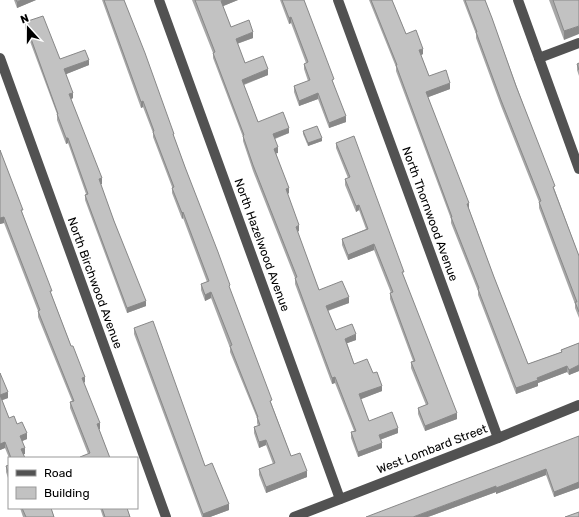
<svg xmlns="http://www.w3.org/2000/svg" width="579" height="517" viewBox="0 0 579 517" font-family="Rubik,sans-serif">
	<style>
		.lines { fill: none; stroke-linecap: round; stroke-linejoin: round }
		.minor { stroke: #525252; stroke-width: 10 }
		.wall { fill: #a7a7a7 }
		.shaded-wall { fill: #888 }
		.building { fill: #c2c2c2; stroke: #888 }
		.labels { text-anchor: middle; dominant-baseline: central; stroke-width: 4; stroke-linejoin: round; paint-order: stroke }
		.street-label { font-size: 12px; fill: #000; stroke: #fff }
	</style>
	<rect width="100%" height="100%" fill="#fff"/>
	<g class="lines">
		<g class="minor">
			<polyline points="159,0 340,499"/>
			<polyline points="338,0 498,438"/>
			<polyline points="518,0 579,169"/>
			<polyline points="0,58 166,517"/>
			<polyline points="539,58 579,43"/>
			<polyline points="294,517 498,438 579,405"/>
		</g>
	</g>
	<g class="wall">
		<polygon points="14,0 36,0 17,8"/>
		<polygon points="102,0 124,0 272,405 291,456 307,477 266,493 259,475 259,469 273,464 266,445 259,448 254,433 254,427 258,426 257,423 257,418 230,352 230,348 211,298 205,301 201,290 201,284 207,282 183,218 182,219 172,193 172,187 153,137 153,133 143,107 141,108"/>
		<polygon points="192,0 238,0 223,6 231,27 253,38 237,44 245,63 268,75 244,85 258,122 289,133 275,139 278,153 276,153 289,193 287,194 299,231 297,232 319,290 349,303 328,311 336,330 356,340 347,343 354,364 373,373 382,391 360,399 369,421 398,433 380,440 382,448 358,457 351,438 351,432 354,431 335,383 332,384 295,284 295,278 253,171 243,141 243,137 213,58 213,53"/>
		<polygon points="280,0 304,0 334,85 346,122 329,128 318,99 299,106 294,92 294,86 308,81 304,69 304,64 306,63 291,23 289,24"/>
		<polygon points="369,0 392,0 406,34 423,54 421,55 429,76 450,89 428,97 494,277 528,364 561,352 561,350 579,343 579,371 569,375 567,372 538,383 538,386 516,394 478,295 478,291 451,223 451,219 396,71 396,67"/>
		<polygon points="463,0 485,0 579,256 579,318 575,308 575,304 539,208 539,202 501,106 476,38 476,34"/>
		<polygon points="549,0 579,0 564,40"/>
		<polygon points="25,22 60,59 89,65 66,74 73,98 71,99 102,184 100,184 114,221 146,306 127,313 85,200 85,195 86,194 68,143 66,144 57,120 57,114 25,28"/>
		<polygon points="579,63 579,76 577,70 577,64"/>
		<polygon points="303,131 322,141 308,146 303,134"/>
		<polygon points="336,143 404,277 457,419 425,431 418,414 418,408 426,405 411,368 411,362 413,361 390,299 390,293 391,293 374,250 348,260 342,245 342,239 366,229 359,210 356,212 345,185 345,179 348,178 336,148"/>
		<polygon points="0,150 52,296 85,382 84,383 99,429 110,458 80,458 80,457 88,454 70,408 70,402 72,401 38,317 38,311 4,223 0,224"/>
		<polygon points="134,328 205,466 229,510 210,517 202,517 134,334"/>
		<polygon points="0,373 8,398 2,400 9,418 17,424 27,439 22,441 25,454 23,454 25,458 9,458 5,448 0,450"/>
		<polygon points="579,436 579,488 554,497 546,475 496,494 496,492 428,517"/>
		<polygon points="9,465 9,481 6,472 6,466"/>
		<polygon points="20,508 51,508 54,517 23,517"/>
		<polygon points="100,508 127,508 130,517 103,517"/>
	</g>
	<g class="shaded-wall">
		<polygon points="22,0 36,0 17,8 17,2"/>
		<polygon points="224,0 238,0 221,7 221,1"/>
		<polygon points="291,17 291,23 289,24 289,18"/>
		<polygon points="579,26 579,34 564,40 564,31"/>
		<polygon points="253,32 253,38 236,44 236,39"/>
		<polygon points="423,49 423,54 419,56 419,50"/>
		<polygon points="89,60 89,65 64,75 64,69"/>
		<polygon points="268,69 268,75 242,85 242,80"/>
		<polygon points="450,83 450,89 426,98 426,92"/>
		<polygon points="73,93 73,98 69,100 69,94"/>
		<polygon points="318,93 318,99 299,106 299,101"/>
		<polygon points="143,101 143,107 141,108 141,102"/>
		<polygon points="346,116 346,122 329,128 329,123"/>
		<polygon points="289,128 289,133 273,139 273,134"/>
		<polygon points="66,138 68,138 68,143 66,144"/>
		<polygon points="322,138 322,141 308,146 308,143"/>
		<polygon points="278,147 278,153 274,154 274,149"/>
		<polygon points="102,178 102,184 99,185 99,179"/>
		<polygon points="289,188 289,193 286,195 286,189"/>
		<polygon points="469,203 469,209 467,210 467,204"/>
		<polygon points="359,205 359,210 356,212 356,206"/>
		<polygon points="183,212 183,218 182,219 182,213"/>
		<polygon points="4,217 4,223 0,224 0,218"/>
		<polygon points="299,225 299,231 296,232 296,227"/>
		<polygon points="374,244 374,250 348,260 348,255"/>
		<polygon points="211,292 211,298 205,301 205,295"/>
		<polygon points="349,297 349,303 326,311 326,306"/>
		<polygon points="146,301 146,306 127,313 127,308"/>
		<polygon points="356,334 356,340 345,344 345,339"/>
		<polygon points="579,365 579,371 569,375 569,370"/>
		<polygon points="567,366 567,372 538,383 538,386 516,394 516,388 537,378"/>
		<polygon points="85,377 85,382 82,383 82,378"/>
		<polygon points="335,377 335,383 332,384 332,378"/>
		<polygon points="382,386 382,391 359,400 359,394"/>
		<polygon points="8,392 8,398 0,401 0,395"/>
		<polygon points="457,413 457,419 425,431 425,426"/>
		<polygon points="100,423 100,429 97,430 97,424"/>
		<polygon points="398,428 398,433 379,440 379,435"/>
		<polygon points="27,433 27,439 20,442 20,436"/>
		<polygon points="266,440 266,445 259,448 259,442"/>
		<polygon points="5,442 5,448 0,450 0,444"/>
		<polygon points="382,443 382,448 358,457 358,452"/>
		<polygon points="25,448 25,454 21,455 21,449"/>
		<polygon points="546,469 546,475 496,494 496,488"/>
		<polygon points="307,471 307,477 266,493 266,487"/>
		<polygon points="579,482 579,488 554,497 554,492"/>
		<polygon points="496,486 496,492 428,517 413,517"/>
		<polygon points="229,504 229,510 210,517 203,517 203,514"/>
	</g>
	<g class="building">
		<polygon points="16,0 22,0 17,2"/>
		<polygon points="104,0 124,0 145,53 174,134 173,134 185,167 218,252 230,285 229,286 272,400 270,401 291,456 300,453 307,471 266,487 259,469 275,463 266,440 259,442 254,427 260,425 257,417 258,417 230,346 232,345 211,292 205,295 201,284 209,281 183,212 182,213 172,188 174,187 153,132 154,131 143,101 141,102"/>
		<polygon points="195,0 224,0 221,1 231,27 249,20 253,32 236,39 245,63 263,56 268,69 242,80 258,122 283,112 289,128 273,134 278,147 274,149 289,188 286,189 299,225 296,227 319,290 342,281 349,297 326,306 336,330 352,324 356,334 345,339 354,364 367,359 373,373 377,372 382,386 359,394 369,421 392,412 398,428 379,435 382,443 358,452 351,432 356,431 335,377 332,378 295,278 297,277 253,165 243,136 244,135 213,53 215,52"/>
		<polygon points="282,0 304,0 334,79 332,80 346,116 329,123 318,93 299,101 294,86 310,80 304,64 308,62 291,17 289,18"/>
		<polygon points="371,0 392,0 406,34 416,30 423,49 419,50 429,76 446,70 450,83 426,92 469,203 467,204 494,277 528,364 562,352 561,350 579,343 579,365 569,370 567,366 537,378 538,380 516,388 478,289 479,288 451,217 452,217 396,65 397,65"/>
		<polygon points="465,0 485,0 492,18 516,86 555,186 553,187 579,256 579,312 575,302 577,302 539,202 541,201 501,100 476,32 477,32"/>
		<polygon points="553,0 579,0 579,26 564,31"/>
		<polygon points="43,16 60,59 85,50 89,60 64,69 73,93 69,94 102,178 99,179 114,221 146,301 127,308 85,195 88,194 68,138 66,138 57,114 58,114 25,22"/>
		<polygon points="579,63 579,70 577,64"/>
		<polygon points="317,126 322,138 308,143 303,131"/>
		<polygon points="354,136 404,272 402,272 457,413 425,426 418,408 428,404 411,362 415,361 390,293 393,292 374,244 348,255 342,239 368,229 359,205 356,206 345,179 350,177 336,143"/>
		<polygon points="0,150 23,210 21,210 52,291 50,291 71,346 73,346 85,377 82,378 100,423 97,424 110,458 81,458 80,457 90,453 70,402 74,401 38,311 40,310 4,217 0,218"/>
		<polygon points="153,321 205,466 212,463 229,504 203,514 134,328"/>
		<polygon points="0,373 8,392 0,395 9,418 14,416 17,424 22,422 27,433 20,436 25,448 21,449 25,458 11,458 5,442 0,444"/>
		<polygon points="579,436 579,482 554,492 546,469 496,488 496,486 413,517 366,517"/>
		<polygon points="9,465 9,475 6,466"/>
		<polygon points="22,508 51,508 54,517 26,517"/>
		<polygon points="102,508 127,508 130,517 105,517"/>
		<polygon points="579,512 579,517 565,517"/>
	</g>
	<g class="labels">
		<g class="street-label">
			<text transform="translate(430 214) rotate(70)">North Thornwood Avenue</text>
			<text transform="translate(262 245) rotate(70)">North Hazelwood Avenue</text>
			<text transform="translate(95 283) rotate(70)">North Birchwood Avenue</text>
			<text transform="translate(432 449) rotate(-21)">West Lombard Street</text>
		</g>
	</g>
	<rect x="8" y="457" width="130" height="52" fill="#ffffff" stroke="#999999"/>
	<rect x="16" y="470" width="20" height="6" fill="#525252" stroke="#999999"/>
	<text x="44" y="477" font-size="12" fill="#000000">Road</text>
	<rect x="16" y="487" width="20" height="12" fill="#c2c2c2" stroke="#999999"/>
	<text x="44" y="497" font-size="12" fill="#000000">Building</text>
	<g transform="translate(28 28) rotate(339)" stroke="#ffffff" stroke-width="3" paint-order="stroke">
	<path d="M0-3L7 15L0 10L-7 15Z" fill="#000000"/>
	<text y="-6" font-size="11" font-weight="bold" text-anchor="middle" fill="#000000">N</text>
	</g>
</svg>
